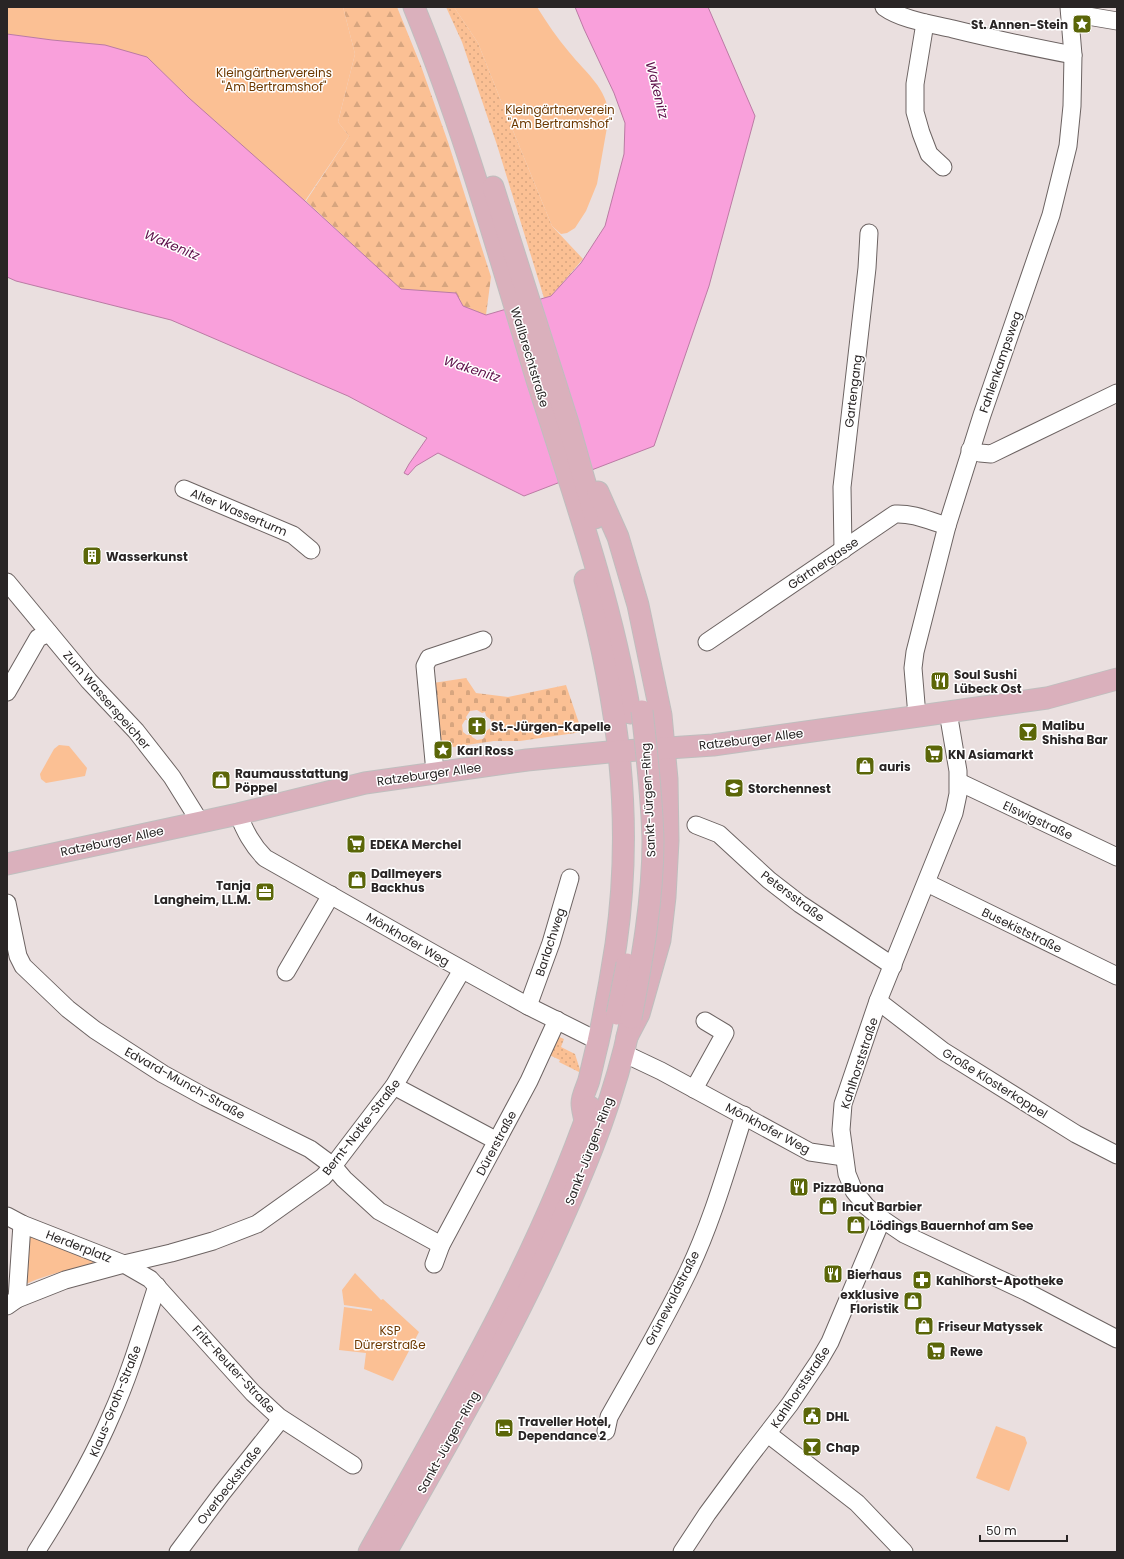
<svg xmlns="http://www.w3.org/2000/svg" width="1124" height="1559" viewBox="0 0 1124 1559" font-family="Poppins,sans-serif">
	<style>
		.grass { fill: url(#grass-dots) }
		.forest { fill: url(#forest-firs) }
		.cemetery { fill: url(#cemetery-stones); fill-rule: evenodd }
		.green { fill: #fbc094 }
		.water { fill: #f9a0db; stroke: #bb7ba4 }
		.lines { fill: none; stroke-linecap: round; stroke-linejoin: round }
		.minor-casing { stroke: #6c6362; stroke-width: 19 }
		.major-casing { stroke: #bfbebe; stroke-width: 23 }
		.minor { stroke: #fff; stroke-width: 17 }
		.major { stroke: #dab0bc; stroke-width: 21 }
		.major-bridge-casing { stroke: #bfbebe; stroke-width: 23; stroke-linecap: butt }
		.major-bridge { stroke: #dab0bc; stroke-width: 21 }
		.labels { text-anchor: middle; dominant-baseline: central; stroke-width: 3; stroke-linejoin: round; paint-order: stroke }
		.poi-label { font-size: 12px; font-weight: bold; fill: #292525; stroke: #fff; text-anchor: start }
		.park-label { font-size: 12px; fill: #6c3800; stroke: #fff }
		.street-label { font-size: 12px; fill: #292525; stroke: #fff }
		.water-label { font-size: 13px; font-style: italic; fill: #5d0f49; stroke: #fff }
	</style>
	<defs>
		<pattern id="grass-dots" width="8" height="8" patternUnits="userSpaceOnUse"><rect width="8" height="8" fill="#fbc094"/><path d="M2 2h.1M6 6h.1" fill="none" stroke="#d7a57f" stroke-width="1.8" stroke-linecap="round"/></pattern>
		<pattern id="forest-firs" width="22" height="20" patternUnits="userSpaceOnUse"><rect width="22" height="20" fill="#fbc094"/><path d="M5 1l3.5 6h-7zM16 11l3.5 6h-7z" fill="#d7a57f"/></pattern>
		<pattern id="cemetery-stones" width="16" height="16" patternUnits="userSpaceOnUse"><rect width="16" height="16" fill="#fbc094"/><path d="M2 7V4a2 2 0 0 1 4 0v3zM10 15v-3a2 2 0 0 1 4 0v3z" fill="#d7a57f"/></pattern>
	</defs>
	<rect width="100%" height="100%" fill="#eadfdf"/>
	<g class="grass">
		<polygon points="446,7 454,7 478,43 507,116 552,226 583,259 551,296 544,298 497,145 462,42"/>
		<polygon points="557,1036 564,1039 561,1047 575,1054 581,1073 559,1062 560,1060 545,1053"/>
	</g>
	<polygon class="forest" points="343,7 397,7 421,66 448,142 491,277 486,315 463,306 456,293 401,289 306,201 349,136 338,122 355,54"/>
	<path class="cemetery" d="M466,678L476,693L508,697L566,685L582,732L520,741H494L446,748V744L441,745L433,683ZM477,710L482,713L485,712L486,716L491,720L492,727L486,731V734L483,739L477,740L472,737L471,734L467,735L463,732L462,725L465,720H467L466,717L470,711Z"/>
	<g class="green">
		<polygon points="7,7 343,7 355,54 338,122 349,136 305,201 253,161 147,57 52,40 7,34"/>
		<path d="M454,7H537C547,23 557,38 569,52C586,73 607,88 609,116L597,184L586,211L575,228L567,233L561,234L552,226L507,116L478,43Z"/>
		<polygon points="59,745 69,746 87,768 85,776 46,783 41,779 40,774 54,749"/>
		<path d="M27,1230L93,1258V1265C70,1269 48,1274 26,1284Z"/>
		<polygon points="355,1273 381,1300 383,1299 419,1332 393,1381 364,1369 366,1353 339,1350 344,1307 372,1311 372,1309 344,1305 342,1290"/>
		<polygon points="996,1426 1025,1437 1027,1443 1009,1491 976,1478"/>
	</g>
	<polygon class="water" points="575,7 708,7 755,116 709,286 654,446 524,496 438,453 416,466 408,475 404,473 409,464 427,438 348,396 171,320 16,281 7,277 7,34 52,40 105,45 147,57 189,98 305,201 401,289 456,293 463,306 486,315 551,296 581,263 605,226 624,154 625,123 614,93 584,29"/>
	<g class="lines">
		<defs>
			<g id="minor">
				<path d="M884,7C902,20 932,24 953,29C993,39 1032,47 1073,55"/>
				<polyline points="1070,13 1117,21"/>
				<polyline points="925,23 915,84 915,112 921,133 929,154 943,167"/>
				<polyline points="970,450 980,453 991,454 1117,393"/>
				<polyline points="184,489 293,535 311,550"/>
				<polyline points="843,550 842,487 867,268 869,233"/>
				<polyline points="7,582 89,681 136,731 172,777 200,822"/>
				<path d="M707,642L895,514C913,513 930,521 947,526"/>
				<polyline points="7,692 38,638 49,633"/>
				<polyline points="948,712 958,771 958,794 954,813 878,1001 843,1104 841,1130 847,1174 854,1191 866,1206 882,1219 904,1234 1027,1292 1117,1339"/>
				<polyline points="917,716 913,668 915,652 947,526 982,415 1051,215 1068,146 1072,106 1073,55 1069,7"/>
				<polyline points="435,772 425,666 429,658 483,640"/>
				<polyline points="959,782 1117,857"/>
				<path d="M238,814C245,831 252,845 265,858L438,956L528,1006L598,1041"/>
				<polyline points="696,825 719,834 769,880 800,904 893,966"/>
				<polyline points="927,883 1117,976"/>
				<polyline points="7,903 18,956 23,966 68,1009 95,1030 163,1074 205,1097 310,1149 333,1166 344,1179 379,1211 441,1245"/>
				<polyline points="286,972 331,895"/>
				<polyline points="878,1001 943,1051 1076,1134 1117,1155"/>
				<polyline points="528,1006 551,943 570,878"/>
				<polyline points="623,1053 661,1071 810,1152 844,1157"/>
				<polyline points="394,1086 497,1141"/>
				<polyline points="694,1089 725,1033 705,1021"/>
				<polyline points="7,1216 22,1224 124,1264 150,1279 253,1393 279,1417 353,1465"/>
				<polyline points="434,1264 441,1245 529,1081 557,1020"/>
				<polyline points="17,1299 22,1224"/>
				<polyline points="7,1306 17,1299 65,1280 124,1264 171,1253 213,1241 257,1224 323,1177 333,1166 394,1086 462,970"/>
				<path d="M606,1431L609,1417C636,1369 664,1322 688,1272C712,1222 727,1168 744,1115"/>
				<polyline points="768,1434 857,1503 904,1552"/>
				<path d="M36,1552C64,1508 91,1463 111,1416C130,1374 143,1329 157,1286"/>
				<polyline points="178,1552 222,1493 281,1419"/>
				<polyline points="682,1552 707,1514 746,1461 790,1404 819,1361 830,1342 882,1219"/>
			</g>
			<g id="major">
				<path d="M414,7C464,129 499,255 537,380C572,490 611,599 630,713"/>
				<polyline points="493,187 568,423 595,518"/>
				<polyline points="598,492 618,537 638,605 661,715 667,779 668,841 665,897 660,940 639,1014 627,1037"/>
				<path d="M585,580C618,702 634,817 616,944C611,977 605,1010 598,1042C595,1054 592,1067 589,1080C587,1087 582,1096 582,1103C582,1109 584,1115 585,1121"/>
				<polyline points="7,864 238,814 365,783 527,760 609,752 713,745 1047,698 1117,679"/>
				<path d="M369,1552C450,1407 535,1264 590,1107"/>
				<path d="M386,1552C447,1444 510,1337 560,1224C589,1160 616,1093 630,1024"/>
			</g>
		</defs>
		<use href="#minor" class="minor-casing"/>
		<use href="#major" class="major-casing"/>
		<use href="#minor" class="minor"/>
		<use href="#major" class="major"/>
		<defs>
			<g id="major-bridge">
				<polyline points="617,1014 627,964"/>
				<path d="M631,1018C642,960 653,900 653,841C652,797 647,754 642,711"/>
			</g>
		</defs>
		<use href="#major-bridge" class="major-bridge-casing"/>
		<use href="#major-bridge" class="major-bridge"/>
	</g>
	<defs>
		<symbol id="sight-square" viewBox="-11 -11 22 22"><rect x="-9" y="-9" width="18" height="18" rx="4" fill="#5b6608" stroke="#fff"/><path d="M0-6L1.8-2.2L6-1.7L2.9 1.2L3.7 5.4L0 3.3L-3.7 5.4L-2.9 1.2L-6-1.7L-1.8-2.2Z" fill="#fff"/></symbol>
		<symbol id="building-square" viewBox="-11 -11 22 22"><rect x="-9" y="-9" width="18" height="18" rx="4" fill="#5b6608" stroke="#fff"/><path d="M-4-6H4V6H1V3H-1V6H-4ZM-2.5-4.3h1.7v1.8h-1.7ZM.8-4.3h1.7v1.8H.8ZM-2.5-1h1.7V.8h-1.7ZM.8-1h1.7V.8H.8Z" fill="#fff"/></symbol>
		<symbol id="restaurant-square" viewBox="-11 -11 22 22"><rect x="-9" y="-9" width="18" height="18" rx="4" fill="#5b6608" stroke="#fff"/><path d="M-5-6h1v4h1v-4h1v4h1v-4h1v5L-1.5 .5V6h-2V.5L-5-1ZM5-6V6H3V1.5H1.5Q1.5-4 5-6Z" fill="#fff"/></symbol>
		<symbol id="church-square" viewBox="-11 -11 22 22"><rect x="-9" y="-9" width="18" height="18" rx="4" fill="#5b6608" stroke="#fff"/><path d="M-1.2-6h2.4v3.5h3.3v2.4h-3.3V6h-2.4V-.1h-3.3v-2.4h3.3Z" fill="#fff"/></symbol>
		<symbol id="bar-square" viewBox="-11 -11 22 22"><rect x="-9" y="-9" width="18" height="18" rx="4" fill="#5b6608" stroke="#fff"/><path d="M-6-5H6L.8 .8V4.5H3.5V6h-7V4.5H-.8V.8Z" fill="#fff"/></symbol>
		<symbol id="supermarket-square" viewBox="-11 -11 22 22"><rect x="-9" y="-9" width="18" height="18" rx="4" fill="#5b6608" stroke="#fff"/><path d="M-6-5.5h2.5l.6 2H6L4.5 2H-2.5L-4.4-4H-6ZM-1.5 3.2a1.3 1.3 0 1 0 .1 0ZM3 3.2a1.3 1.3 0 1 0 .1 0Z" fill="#fff"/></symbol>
		<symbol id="shop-square" viewBox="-11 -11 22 22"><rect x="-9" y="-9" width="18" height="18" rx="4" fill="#5b6608" stroke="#fff"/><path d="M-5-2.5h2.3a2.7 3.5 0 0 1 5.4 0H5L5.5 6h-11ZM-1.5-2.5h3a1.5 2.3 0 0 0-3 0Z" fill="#fff"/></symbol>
		<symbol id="school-square" viewBox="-11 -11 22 22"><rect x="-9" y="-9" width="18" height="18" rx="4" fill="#5b6608" stroke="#fff"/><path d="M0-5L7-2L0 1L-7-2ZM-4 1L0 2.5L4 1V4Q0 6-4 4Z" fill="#fff"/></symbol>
		<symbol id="office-square" viewBox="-11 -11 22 22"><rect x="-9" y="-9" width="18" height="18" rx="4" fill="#5b6608" stroke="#fff"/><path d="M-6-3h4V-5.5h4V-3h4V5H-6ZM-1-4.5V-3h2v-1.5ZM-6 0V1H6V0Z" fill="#fff"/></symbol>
		<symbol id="pharmacy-square" viewBox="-11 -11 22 22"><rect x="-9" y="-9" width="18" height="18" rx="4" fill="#5b6608" stroke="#fff"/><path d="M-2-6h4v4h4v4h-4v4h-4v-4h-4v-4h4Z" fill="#fff"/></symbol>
		<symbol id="civic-square" viewBox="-11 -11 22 22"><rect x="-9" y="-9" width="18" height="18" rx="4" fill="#5b6608" stroke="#fff"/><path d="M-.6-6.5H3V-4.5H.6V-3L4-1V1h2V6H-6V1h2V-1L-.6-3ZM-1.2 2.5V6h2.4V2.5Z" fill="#fff"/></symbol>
		<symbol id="hotel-square" viewBox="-11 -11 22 22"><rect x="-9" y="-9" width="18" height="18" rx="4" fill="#5b6608" stroke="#fff"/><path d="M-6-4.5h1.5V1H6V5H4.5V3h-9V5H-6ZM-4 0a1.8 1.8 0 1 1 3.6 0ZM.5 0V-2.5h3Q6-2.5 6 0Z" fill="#fff"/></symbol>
	</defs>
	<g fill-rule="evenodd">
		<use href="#sight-square" x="1071" y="13" width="22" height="22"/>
		<use href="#building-square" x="81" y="545" width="22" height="22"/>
		<use href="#restaurant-square" x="929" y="670" width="22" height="22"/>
		<use href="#church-square" x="466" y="715" width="22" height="22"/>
		<use href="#bar-square" x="1017" y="721" width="22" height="22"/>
		<use href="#sight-square" x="432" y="739" width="22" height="22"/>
		<use href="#supermarket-square" x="923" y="743" width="22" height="22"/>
		<use href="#shop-square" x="854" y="755" width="22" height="22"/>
		<use href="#shop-square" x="210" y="769" width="22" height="22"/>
		<use href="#school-square" x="723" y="777" width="22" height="22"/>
		<use href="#supermarket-square" x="345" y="833" width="22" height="22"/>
		<use href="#shop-square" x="346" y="869" width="22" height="22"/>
		<use href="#office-square" x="254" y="881" width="22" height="22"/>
		<use href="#restaurant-square" x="788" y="1176" width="22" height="22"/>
		<use href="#shop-square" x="817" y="1195" width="22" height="22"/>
		<use href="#shop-square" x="845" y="1214" width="22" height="22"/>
		<use href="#restaurant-square" x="822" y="1263" width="22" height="22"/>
		<use href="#pharmacy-square" x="911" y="1269" width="22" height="22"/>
		<use href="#shop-square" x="902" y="1290" width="22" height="22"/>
		<use href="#shop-square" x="913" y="1315" width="22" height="22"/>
		<use href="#supermarket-square" x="925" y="1340" width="22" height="22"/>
		<use href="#civic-square" x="801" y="1405" width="22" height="22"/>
		<use href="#hotel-square" x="493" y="1417" width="22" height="22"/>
		<use href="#bar-square" x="801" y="1436" width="22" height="22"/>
	</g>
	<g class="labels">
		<g class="poi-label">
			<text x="1068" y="24" text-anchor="end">St. Annen-Stein</text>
			<text x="106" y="556">Wasserkunst</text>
			<text x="954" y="674">Soul Sushi<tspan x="954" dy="14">Lübeck Ost</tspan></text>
			<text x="1042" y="725">Malibu<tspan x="1042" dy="14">Shisha Bar</tspan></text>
			<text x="491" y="726">St.-Jürgen-Kapelle</text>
			<text x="457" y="750">Karl Ross</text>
			<text x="948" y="754">KN Asiamarkt</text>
			<text x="879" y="766">auris</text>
			<text x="235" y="773">Raumausstattung<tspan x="235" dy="14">Pöppel</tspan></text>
			<text x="748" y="788">Storchennest</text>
			<text x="370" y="844">EDEKA Merchel</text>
			<text x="371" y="873">Dallmeyers<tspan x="371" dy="14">Backhus</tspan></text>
			<text x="251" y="885" text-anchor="end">Tanja<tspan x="251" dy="14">Langheim, LL.M.</tspan></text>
			<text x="813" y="1187">PizzaBuona</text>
			<text x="842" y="1206">Incut Barbier</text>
			<text x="870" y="1225">Lödings Bauernhof am See</text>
			<text x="847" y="1274">Bierhaus</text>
			<text x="936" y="1280">Kahlhorst-Apotheke</text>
			<text x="899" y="1294" text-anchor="end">exklusive<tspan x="899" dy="14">Floristik</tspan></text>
			<text x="938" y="1326">Friseur Matyssek</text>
			<text x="950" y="1351">Rewe</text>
			<text x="826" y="1416">DHL</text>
			<text x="518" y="1421">Traveller Hotel,<tspan x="518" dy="14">Dependance 2</tspan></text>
			<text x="826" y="1447">Chap</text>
		</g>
		<g class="park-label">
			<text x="274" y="72">Kleingärtnervereins<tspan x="274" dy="14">"Am Bertramshof"</tspan></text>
			<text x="560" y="109">Kleingärtnerverein<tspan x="560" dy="14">"Am Bertramshof"</tspan></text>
			<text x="390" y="1330">KSP<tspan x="390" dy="14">Dürerstraße</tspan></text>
		</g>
		<g class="street-label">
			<text transform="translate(530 357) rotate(73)">Wallbrechtstraße</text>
			<text transform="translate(1000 362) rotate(-71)">Fahlenkampsweg</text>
			<text transform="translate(853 391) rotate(-83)">Gartengang</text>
			<text transform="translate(239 512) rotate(23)">Alter Wasserturm</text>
			<text transform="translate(823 563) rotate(-34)">Gärtnergasse</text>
			<text transform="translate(107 700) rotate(49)">Zum Wasserspeicher</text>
			<text transform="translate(751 739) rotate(-7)">Ratzeburger Allee</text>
			<text transform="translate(429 774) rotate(-8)">Ratzeburger Allee</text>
			<text transform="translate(648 800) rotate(-93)">Sankt-Jürgen-Ring</text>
			<text transform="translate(1038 820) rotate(25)">Elswigstraße</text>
			<text transform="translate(112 841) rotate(-12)">Ratzeburger Allee</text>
			<text transform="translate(793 896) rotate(37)">Petersstraße</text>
			<text transform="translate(1022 930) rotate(26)">Busekiststraße</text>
			<text transform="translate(408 939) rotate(30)">Mönkhofer Weg</text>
			<text transform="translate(550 942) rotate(-72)">Barlachweg</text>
			<text transform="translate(859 1063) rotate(-72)">Kahlhorststraße</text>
			<text transform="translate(185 1083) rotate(29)">Edvard-Munch-Straße</text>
			<text transform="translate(995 1083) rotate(32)">Große Klosterkoppel</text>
			<text transform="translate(361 1127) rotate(-52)">Bernt-Notke-Straße</text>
			<text transform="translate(768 1128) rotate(28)">Mönkhofer Weg</text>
			<text transform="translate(496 1143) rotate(-62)">Dürerstraße</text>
			<text transform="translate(589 1151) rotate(-69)">Sankt-Jürgen-Ring</text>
			<text transform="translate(79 1246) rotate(21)">Herderplatz</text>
			<text transform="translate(672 1298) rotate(-63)">Grünewaldstraße</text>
			<text transform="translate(234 1369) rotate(47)">Fritz-Reuter-Straße</text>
			<text transform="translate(800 1387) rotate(-56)">Kahlhorststraße</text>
			<text transform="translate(115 1401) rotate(-68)">Klaus-Groth-Straße</text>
			<text transform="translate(448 1442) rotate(-61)">Sankt-Jürgen-Ring</text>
			<text transform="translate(229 1485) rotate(-52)">Overbeckstraße</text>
		</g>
		<g class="water-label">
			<text transform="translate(657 90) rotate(76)">Wakenitz</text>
			<text transform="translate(172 245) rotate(23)">Wakenitz</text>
			<text transform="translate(472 369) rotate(18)">Wakenitz</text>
		</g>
	</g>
	<rect width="1124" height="1559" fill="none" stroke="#292525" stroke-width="16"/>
	<path d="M980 1535v6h87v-6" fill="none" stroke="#292525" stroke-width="2"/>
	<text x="986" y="1535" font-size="12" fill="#292525" stroke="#ffffff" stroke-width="3" paint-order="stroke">50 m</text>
</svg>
